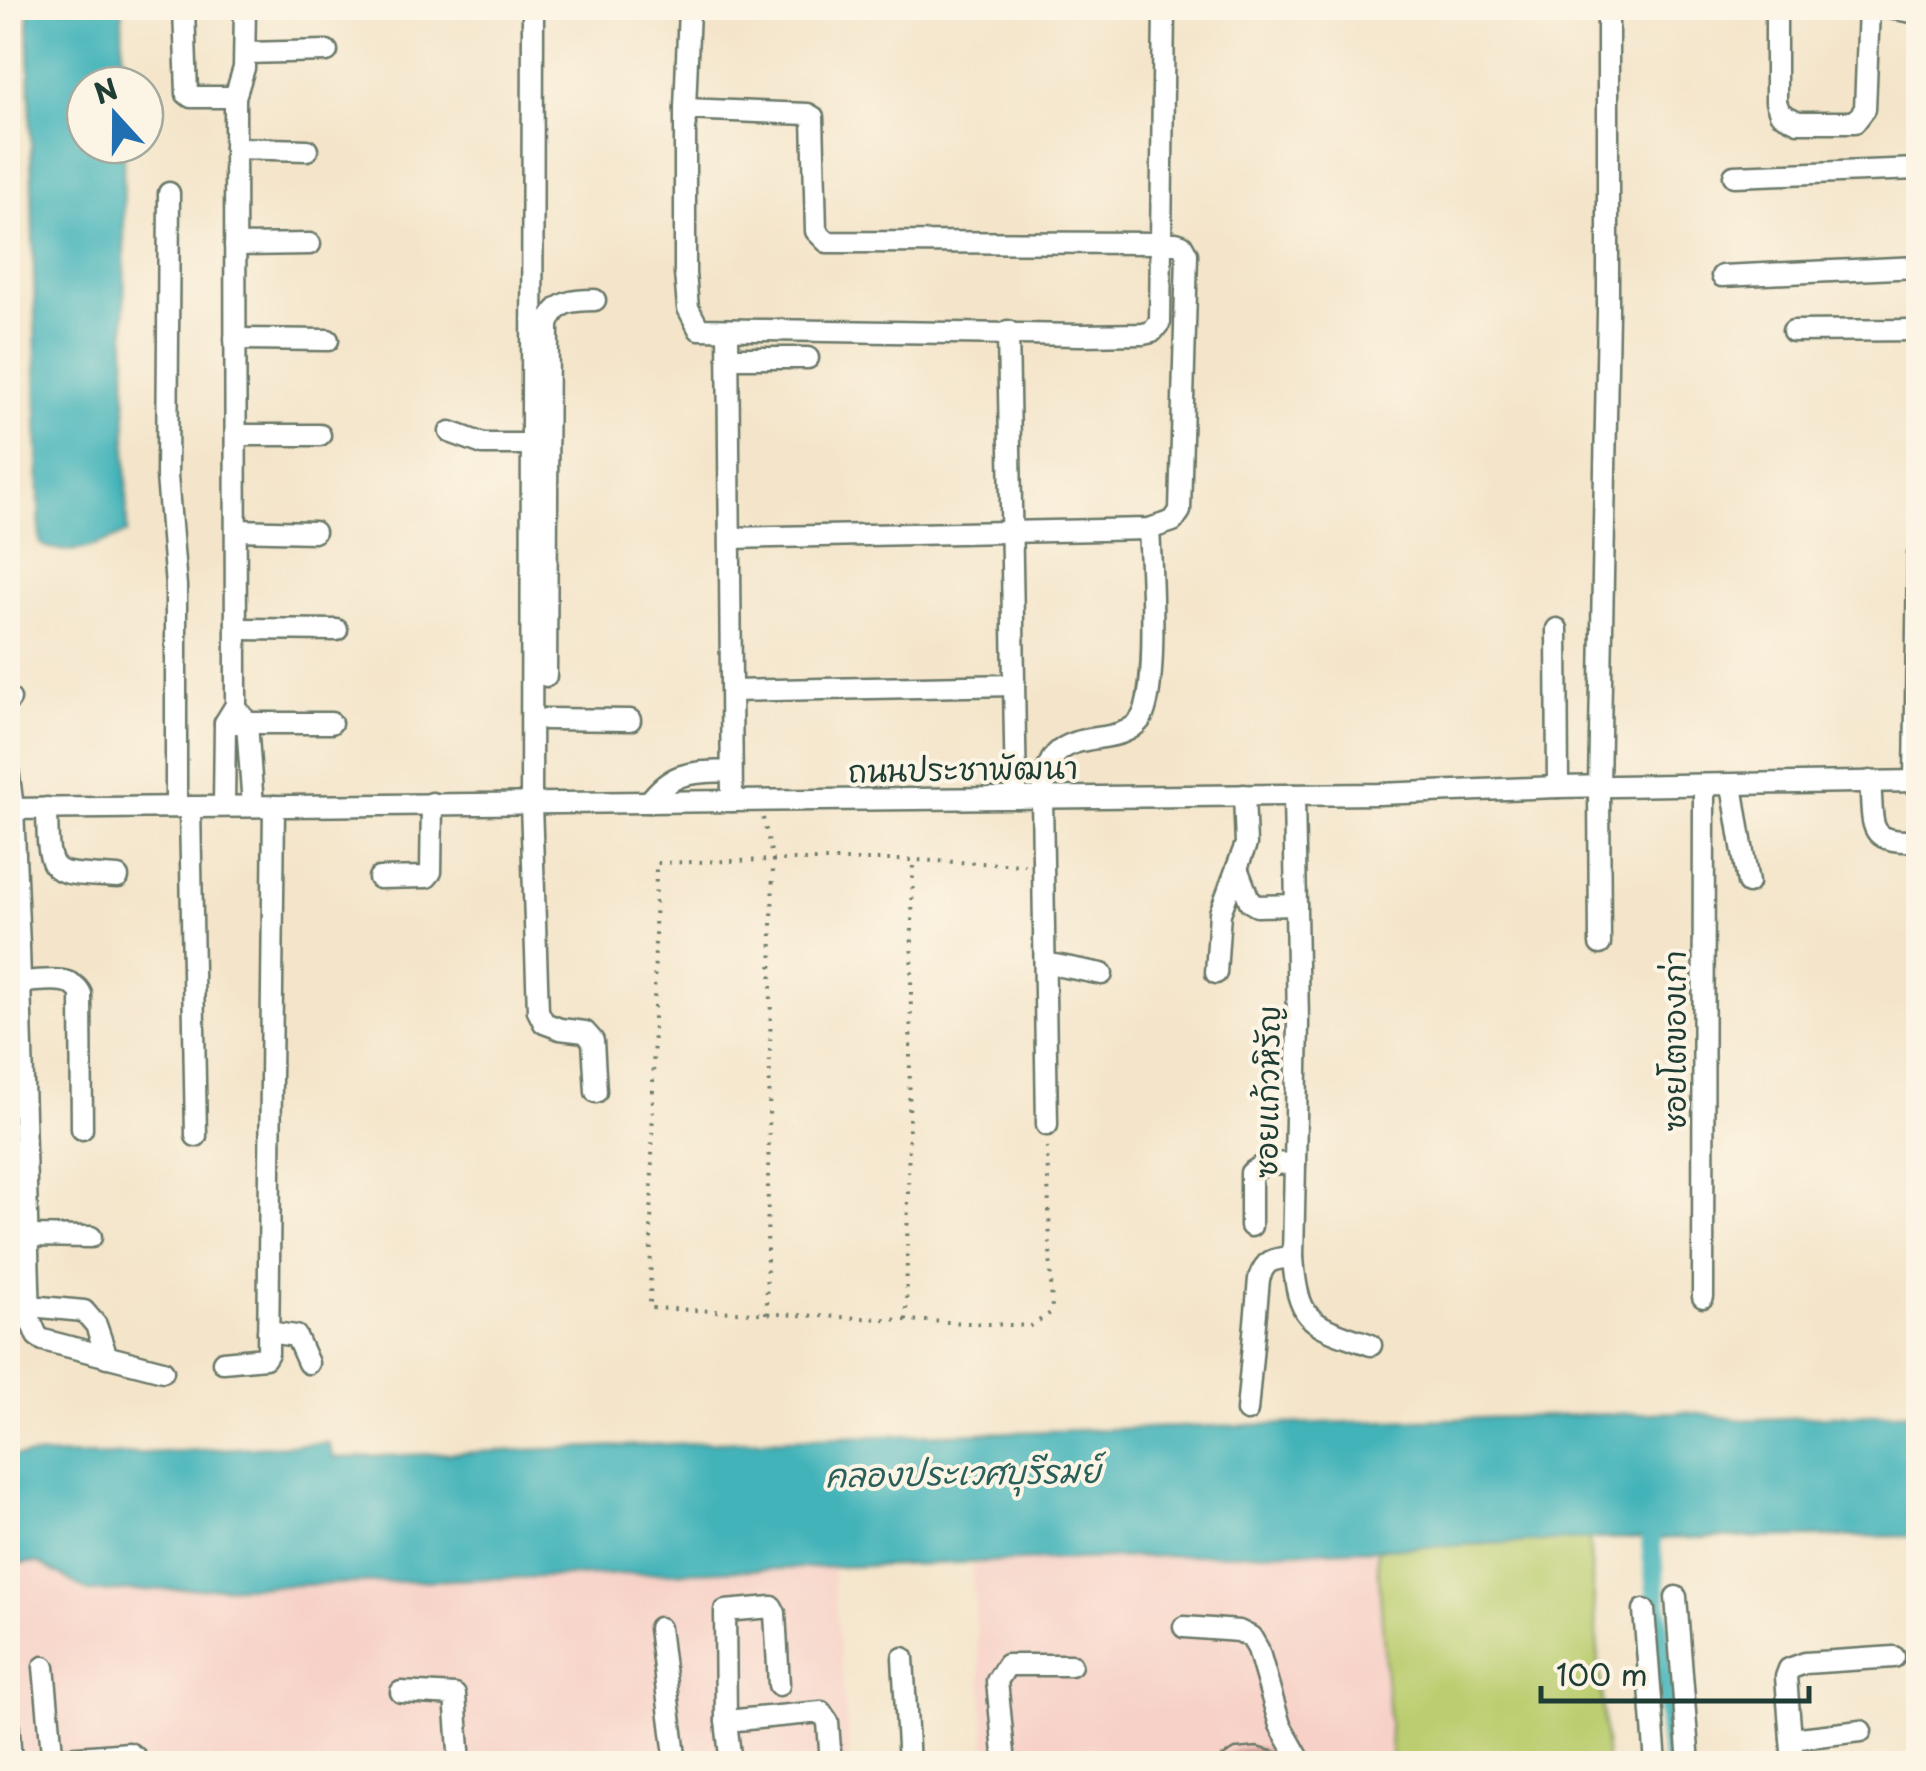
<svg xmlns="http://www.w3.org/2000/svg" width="1926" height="1771" viewBox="0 0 1926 1771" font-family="'Playpen Sans','Playpen Sans Thai',sans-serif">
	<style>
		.built { fill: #f7d1c7 }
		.green { fill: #bbcd70; stroke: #6d8552; stroke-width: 2.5 }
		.water { fill: #42b3b9; stroke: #307876; stroke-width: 2.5 }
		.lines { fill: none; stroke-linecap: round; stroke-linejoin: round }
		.canal { stroke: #42b3b9; stroke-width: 20 }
		.building { fill: #ce9993 }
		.minor-casing { stroke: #6a7868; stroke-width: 25 }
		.path { stroke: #6a7868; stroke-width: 4; stroke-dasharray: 2.5 8; stroke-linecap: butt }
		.minor { stroke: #fff; stroke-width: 20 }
		.labels { text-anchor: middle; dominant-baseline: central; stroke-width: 8; stroke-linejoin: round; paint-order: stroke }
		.street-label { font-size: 30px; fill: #1f3d34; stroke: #fcf5e5 }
		.water-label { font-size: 32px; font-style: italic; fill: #2a605c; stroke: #fcf5e5 }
	</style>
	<rect width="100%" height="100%" fill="#fcf5e5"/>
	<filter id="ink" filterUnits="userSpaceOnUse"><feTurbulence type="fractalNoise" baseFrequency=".01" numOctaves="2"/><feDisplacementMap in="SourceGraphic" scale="20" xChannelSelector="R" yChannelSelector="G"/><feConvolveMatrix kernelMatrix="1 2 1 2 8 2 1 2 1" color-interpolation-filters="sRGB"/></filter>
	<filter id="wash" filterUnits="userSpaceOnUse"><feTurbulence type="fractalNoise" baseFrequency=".0048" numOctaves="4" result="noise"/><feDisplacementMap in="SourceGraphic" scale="40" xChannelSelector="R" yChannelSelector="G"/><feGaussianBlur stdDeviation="2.25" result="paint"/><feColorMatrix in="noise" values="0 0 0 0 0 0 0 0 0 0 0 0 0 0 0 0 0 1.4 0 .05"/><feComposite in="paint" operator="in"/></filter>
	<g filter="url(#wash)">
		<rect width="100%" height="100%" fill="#f4e5ca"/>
		<g class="built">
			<polygon points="1377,1549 1392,1763 988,1763 971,1563"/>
			<polygon points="8,1562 39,1563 90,1592 832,1568 850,1763 8,1763"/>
		</g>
		<polygon class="green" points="1589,1539 1607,1763 1392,1763 1377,1549"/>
		<g class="water">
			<path d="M28,8H122L123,85H85V145H123L127,533C99,545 69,559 40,544Z"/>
			<polygon points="1684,1412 1741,1420 1918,1412 1918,1536 1589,1539 1377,1549 90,1592 39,1563 8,1562 8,1456 111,1455 328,1443 334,1458 813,1438"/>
		</g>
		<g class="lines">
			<polyline class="canal" points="1648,1512 1673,1764"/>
		</g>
		<g id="blocks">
			<polygon class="building" points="1257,1747 1279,1753 1294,1764 1209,1764 1235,1749"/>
		</g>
	</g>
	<g filter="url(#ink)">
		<use href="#blocks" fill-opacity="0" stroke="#6a7868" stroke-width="2.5"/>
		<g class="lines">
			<defs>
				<g id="minor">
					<polyline points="184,8 187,94 191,97 235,97"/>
					<polyline points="533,8 531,804 538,1011 544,1023 560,1029 585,1032 593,1041 596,1092"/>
					<polyline points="689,8 685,109 685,273 688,308 699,329 1081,335 1143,334 1152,332 1160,322 1164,8"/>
					<polyline points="1779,8 1776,15 1776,102 1780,113 1798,122 1855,122 1865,109 1869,8"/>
					<polyline points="1888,8 1918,13"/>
					<polyline points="245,53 327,51"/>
					<polyline points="685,109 808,114 813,117 816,231 827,242 1176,243 1182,245 1187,254 1180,511 1173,521 1149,529 731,538"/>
					<polyline points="235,148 307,150"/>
					<polyline points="1734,176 1918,169"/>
					<polyline points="169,193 167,476 176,586 176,807"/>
					<polyline points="235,245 310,244"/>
					<polyline points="1722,276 1918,267"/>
					<polyline points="728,330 732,801"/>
					<polyline points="1008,331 1016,798"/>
					<polyline points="1793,331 1918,330"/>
					<polyline points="235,339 328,340"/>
					<polyline points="728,358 808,358"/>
					<polyline points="450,432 483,444 533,444"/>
					<polyline points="236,435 320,435"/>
					<polyline points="236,530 314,532"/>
					<polyline points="236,629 337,630"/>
					<polyline points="1557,629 1558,787"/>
					<path d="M546,676L548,325C555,301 573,300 595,300"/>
					<polyline points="732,691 1014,685"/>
					<polyline points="8,700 10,699"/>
					<polyline points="242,715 247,723 253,806"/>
					<polyline points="545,719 630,720"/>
					<polyline points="225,723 331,723"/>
					<polyline points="8,769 13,808 19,947 30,1319 37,1336 43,1340 163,1371"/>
					<path d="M1870,781C1874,827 1865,843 1918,841"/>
					<polyline points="1915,781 1918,554"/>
					<polyline points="1732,785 1748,883"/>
					<path d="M1294,795L1298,1023L1293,1257C1298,1325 1311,1324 1371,1345"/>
					<path d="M649,802C674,769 693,773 731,771"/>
					<polyline points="224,806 225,723 236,705 235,97 244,68 245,8"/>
					<polyline points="190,807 196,1136"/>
					<path d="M47,808C48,881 49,872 118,877"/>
					<polyline points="8,809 1379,794 1558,787 1918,781"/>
					<polyline points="1237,868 1250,902 1257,906 1296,905"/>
					<polyline points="379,878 427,877 431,872 432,803"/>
					<polyline points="1600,944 1599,787 1608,313 1608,8"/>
					<polyline points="1045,963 1102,974"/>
					<polyline points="1216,973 1220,913 1246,844 1244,795"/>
					<path d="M20,982C41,982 71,973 81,994L82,1129"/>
					<path d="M1047,1125L1042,797C1045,784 1046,764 1056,754C1078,731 1121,745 1140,720C1159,696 1151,564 1149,529"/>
					<polyline points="1251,1226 1251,1173 1266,1163 1295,1164"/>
					<polyline points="28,1236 91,1237"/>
					<polyline points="1703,1297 1704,786"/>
					<polyline points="30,1306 84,1311 96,1325 107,1357"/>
					<polyline points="268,1332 296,1336 308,1363"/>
					<polyline points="223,1362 265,1358 268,1353 274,806"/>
					<path d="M1247,1411L1259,1279C1265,1259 1273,1259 1293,1257"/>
					<polyline points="1676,1597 1689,1764"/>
					<polyline points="1644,1610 1656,1764"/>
					<polyline points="1184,1627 1239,1631 1251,1637 1258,1649 1280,1725 1302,1764"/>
					<polyline points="659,1628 676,1764"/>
					<polyline points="903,1658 909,1764"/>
					<polyline points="44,1667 53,1764"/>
					<polyline points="401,1692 455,1695 460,1764"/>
					<polyline points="8,1716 11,1764"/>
					<polyline points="726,1721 821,1712 828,1722 831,1764"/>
					<polyline points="1791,1739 1861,1731"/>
					<polyline points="53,1759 129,1753 135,1757 138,1764"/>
					<polyline points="731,1764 726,1721 725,1611 772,1607 775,1613 779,1685"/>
					<polyline points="1005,1764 997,1681 1007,1665 1071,1665"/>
					<polyline points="1793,1764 1786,1677 1789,1669 1805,1663 1894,1657"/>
				</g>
			</defs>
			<use href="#minor" class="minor-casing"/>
			<g class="path">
				<polyline points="763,818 773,860 913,860 1025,865"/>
				<polyline points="766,1314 773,860 656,863 650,1308 1031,1326 1052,1312 1047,1145"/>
				<polyline points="906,1320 913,860"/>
			</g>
			<use href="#minor" class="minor"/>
		</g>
	</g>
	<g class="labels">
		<g class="street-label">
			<text transform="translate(963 768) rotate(-1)">ถนนประชาพัฒนา</text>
			<text transform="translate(1673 1041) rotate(-90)">ซอยโตของเก่า</text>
			<text transform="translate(1266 1092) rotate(-89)">ซอยแก้วหิรัญ</text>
		</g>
		<g class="water-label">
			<text transform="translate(963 1472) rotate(-1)">คลองประเวศบุรีรมย์</text>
		</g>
	</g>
	<rect width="1926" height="1771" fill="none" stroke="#fcf5e5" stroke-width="40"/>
	<g transform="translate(115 115) rotate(339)"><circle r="48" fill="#fcf5e5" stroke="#a4ab9e" stroke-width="2.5"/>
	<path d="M0-8L18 38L0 25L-18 38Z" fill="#1f6fb2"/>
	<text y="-15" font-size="28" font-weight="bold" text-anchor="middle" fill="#1f3d34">N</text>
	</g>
	<path d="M1541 1686v15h268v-15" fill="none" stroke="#1f3d34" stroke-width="5"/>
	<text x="1556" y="1686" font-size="30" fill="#1f3d34" stroke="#fcf5e5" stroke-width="8" paint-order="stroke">100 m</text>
</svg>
